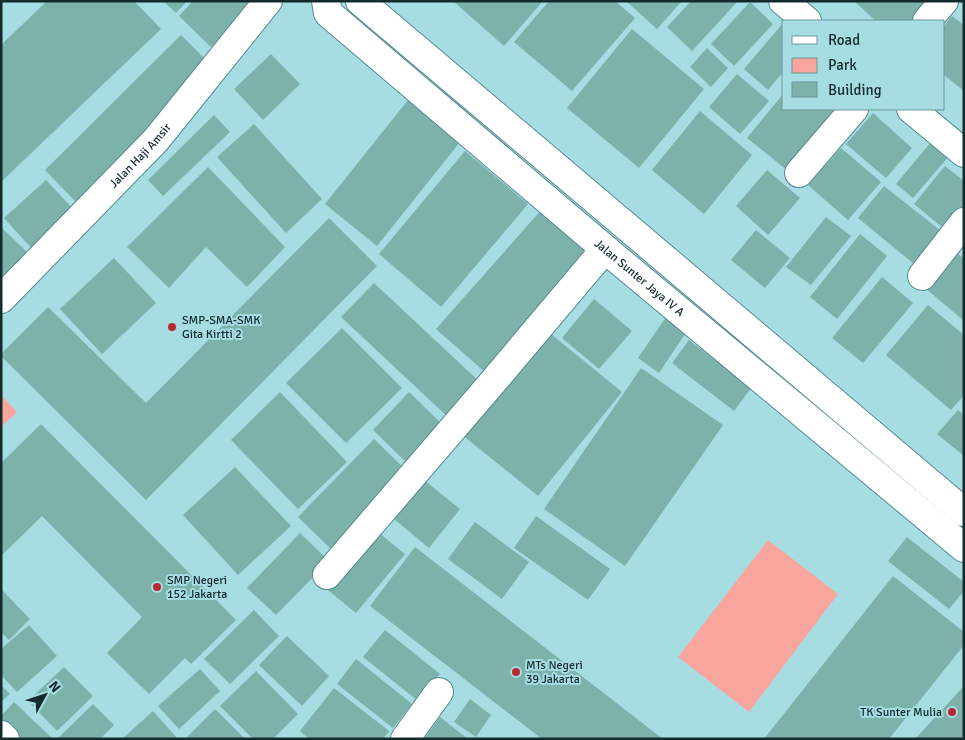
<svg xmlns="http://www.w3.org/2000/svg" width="965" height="740" viewBox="0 0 965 740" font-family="Signika,sans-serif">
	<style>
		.green { fill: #f8a59e }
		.building { fill: #7cb2aa }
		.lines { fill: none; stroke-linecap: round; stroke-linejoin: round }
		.street-casing { stroke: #548a90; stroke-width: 30 }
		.street { stroke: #fff; stroke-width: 28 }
		.poi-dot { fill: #b8282e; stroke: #a5dde3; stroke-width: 2 }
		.labels { text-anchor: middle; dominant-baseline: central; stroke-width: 4; stroke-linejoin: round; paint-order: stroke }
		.street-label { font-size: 12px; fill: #142a2d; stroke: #a5dde3 }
		.poi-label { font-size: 12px; fill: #142a2d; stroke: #a5dde3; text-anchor: start }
	</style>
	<rect width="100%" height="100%" fill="#a5dde3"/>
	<g class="green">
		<polygon points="1,395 17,412 1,427"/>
		<polygon points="768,540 838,594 749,712 678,657"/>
	</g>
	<g class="building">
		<polygon points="47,1 134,1 161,29 1,182 1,45"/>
		<polygon points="163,1 187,1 176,13"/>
		<polygon points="193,1 254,1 211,47 179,16"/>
		<polygon points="453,1 543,1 504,46"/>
		<polygon points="549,1 615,1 635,18 572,91 514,42"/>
		<polygon points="626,1 682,1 657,29"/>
		<polygon points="691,1 738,1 692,51 667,27"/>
		<polygon points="857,1 928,1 911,21 876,21 856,3"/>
		<polygon points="750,2 773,24 734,66 711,44"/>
		<polygon points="952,16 964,25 964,91 944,75 944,26"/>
		<polygon points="784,22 784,71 768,90 744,69"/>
		<polygon points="632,29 704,89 639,168 567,108"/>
		<polygon points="181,35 212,66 76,202 45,170"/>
		<polygon points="707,48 728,68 711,87 690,67"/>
		<polygon points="271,54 300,84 263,120 234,89"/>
		<polygon points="737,74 769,101 740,134 709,107"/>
		<polygon points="784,93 784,109 837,109 787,170 747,138"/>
		<polygon points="408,100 460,142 377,246 325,204"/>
		<polygon points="700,111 752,155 704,214 652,170"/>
		<polygon points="873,113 912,148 886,178 846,144"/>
		<polygon points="214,115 230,132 163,196 148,180"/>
		<polygon points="254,124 322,199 286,233 217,157"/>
		<polygon points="931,142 949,156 913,198 896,184"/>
		<polygon points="841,148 881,182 848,220 808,185"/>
		<polygon points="465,151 528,204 441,307 379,254"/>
		<polygon points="945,166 964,181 964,215 949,233 914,204"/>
		<polygon points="208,167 285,247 247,287 206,247 169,288 127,247"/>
		<polygon points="767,170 800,198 768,235 736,206"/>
		<polygon points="46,180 76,212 34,251 4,218"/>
		<polygon points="884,186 941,231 914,264 858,218"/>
		<polygon points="543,208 592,253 486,373 436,329"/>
		<polygon points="826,217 851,236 811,285 786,267"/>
		<polygon points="329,218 377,266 146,500 1,356 1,354 48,307 146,403"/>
		<polygon points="1,227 29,254 1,282"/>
		<polygon points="756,230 790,258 765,288 731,260"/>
		<polygon points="860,234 887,256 837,319 810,297"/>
		<polygon points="955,251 964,259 964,321 924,287"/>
		<polygon points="114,258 156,303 102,354 60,309"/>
		<polygon points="882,277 913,303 863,363 832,338"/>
		<polygon points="374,283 482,384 450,419 341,317"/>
		<polygon points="594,299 632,331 599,369 562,338"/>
		<polygon points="928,305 964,335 964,395 951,410 886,355"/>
		<polygon points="666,317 687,331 659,373 638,358"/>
		<polygon points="342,328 402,388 346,443 286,383"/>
		<polygon points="546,330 622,392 538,496 461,434"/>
		<polygon points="689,340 751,388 734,411 672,363"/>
		<polygon points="641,368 723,425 625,566 544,509"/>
		<polygon points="280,392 347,462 298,509 231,440"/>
		<polygon points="409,392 445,427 408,464 373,430"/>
		<polygon points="958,410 964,415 964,456 937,434"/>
		<polygon points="41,424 236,620 191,664 185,658 149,694 107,653 142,617 42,516 1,556 1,463"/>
		<polygon points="374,439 408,472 332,550 298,517"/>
		<polygon points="235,467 291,526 238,575 183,515"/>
		<polygon points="419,476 460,509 429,548 388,514"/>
		<polygon points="536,516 610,569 588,600 514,548"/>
		<polygon points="475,522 529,562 502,599 448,559"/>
		<polygon points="373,528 405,554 356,613 324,587"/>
		<polygon points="300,533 329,561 276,615 247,588"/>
		<polygon points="907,537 964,582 964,591 949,609 888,561"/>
		<polygon points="415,547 663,739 542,739 370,606"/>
		<polygon points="893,576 964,632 964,645 889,739 764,739"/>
		<polygon points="1,589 30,619 9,640 1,632"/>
		<polygon points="254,610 279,636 230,684 204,659"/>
		<polygon points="29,625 57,656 17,692 1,675 1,649"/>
		<polygon points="385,630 440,674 418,701 363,657"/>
		<polygon points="287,636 329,676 302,706 259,665"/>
		<polygon points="356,659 412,704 393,728 337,684"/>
		<polygon points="64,667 93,696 57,731 28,701"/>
		<polygon points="200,669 220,691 179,729 158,706"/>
		<polygon points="256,671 298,714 273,739 253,739 220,706"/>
		<polygon points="1,685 10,694 1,702"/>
		<polygon points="964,686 964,739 915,739"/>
		<polygon points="334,688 389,731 383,739 309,739 300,731"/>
		<polygon points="470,699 491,715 476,737 454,722"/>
		<polygon points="14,702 53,739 15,739 1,726 1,716"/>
		<polygon points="93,704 114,725 100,739 57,739"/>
		<polygon points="215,709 245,739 189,739 187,737"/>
		<polygon points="153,711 178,739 122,739"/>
		<polygon points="440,717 468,739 424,739"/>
	</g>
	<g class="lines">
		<defs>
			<g id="street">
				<path id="s1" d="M326,1L328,13L605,249L964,548"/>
				<polyline points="360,1 964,512"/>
				<polyline points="783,1 807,21"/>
				<polyline points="927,21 944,1"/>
				<polyline points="911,109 964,153"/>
				<polyline points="799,173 854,109"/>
				<polyline points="922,276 964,222"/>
				<path id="s2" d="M1,299L156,140L268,1"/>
				<polyline points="327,575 492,383 605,249"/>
				<polyline points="1,735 5,739"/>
				<polyline points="405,739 439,692"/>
			</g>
		</defs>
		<use href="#street" class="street-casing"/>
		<use href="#street" class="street"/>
	</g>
	<g class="poi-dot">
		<circle cx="172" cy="327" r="5"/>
		<circle cx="157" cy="587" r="5"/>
		<circle cx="516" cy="672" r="5"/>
		<circle cx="952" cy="712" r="5"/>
	</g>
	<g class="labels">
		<g class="street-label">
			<text stroke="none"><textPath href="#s2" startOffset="200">Jalan Haji Amsir</textPath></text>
			<text stroke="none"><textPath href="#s1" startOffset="421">Jalan Sunter Jaya IV A</textPath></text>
		</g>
		<g class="poi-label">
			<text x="182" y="320">SMP-SMA-SMK<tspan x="182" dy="14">Gita Kirtti 2</tspan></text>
			<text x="167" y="580">SMP Negeri<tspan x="167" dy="14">152 Jakarta</tspan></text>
			<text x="526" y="665">MTs Negeri<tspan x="526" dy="14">39 Jakarta</tspan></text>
			<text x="942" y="712" text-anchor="end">TK Sunter Mulia</text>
		</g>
	</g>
	<rect width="965" height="740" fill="none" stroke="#142a2d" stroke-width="5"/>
	<rect x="782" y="20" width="162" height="90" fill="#a5dde3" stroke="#6b959a"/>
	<rect x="792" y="36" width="25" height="8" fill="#ffffff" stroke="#6b959a"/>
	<text x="828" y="45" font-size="15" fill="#142a2d">Road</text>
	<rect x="792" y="58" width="25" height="15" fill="#f8a59e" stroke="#6b959a"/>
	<text x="828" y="70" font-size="15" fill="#142a2d">Park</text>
	<rect x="792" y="82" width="25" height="15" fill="#7cb2aa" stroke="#6b959a"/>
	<text x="828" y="95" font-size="15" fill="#142a2d">Building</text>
	<g transform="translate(45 695) rotate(50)" stroke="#a5dde3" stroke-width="4" paint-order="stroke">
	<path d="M0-4L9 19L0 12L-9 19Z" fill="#142a2d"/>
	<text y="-8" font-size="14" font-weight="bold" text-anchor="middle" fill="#142a2d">N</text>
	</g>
</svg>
